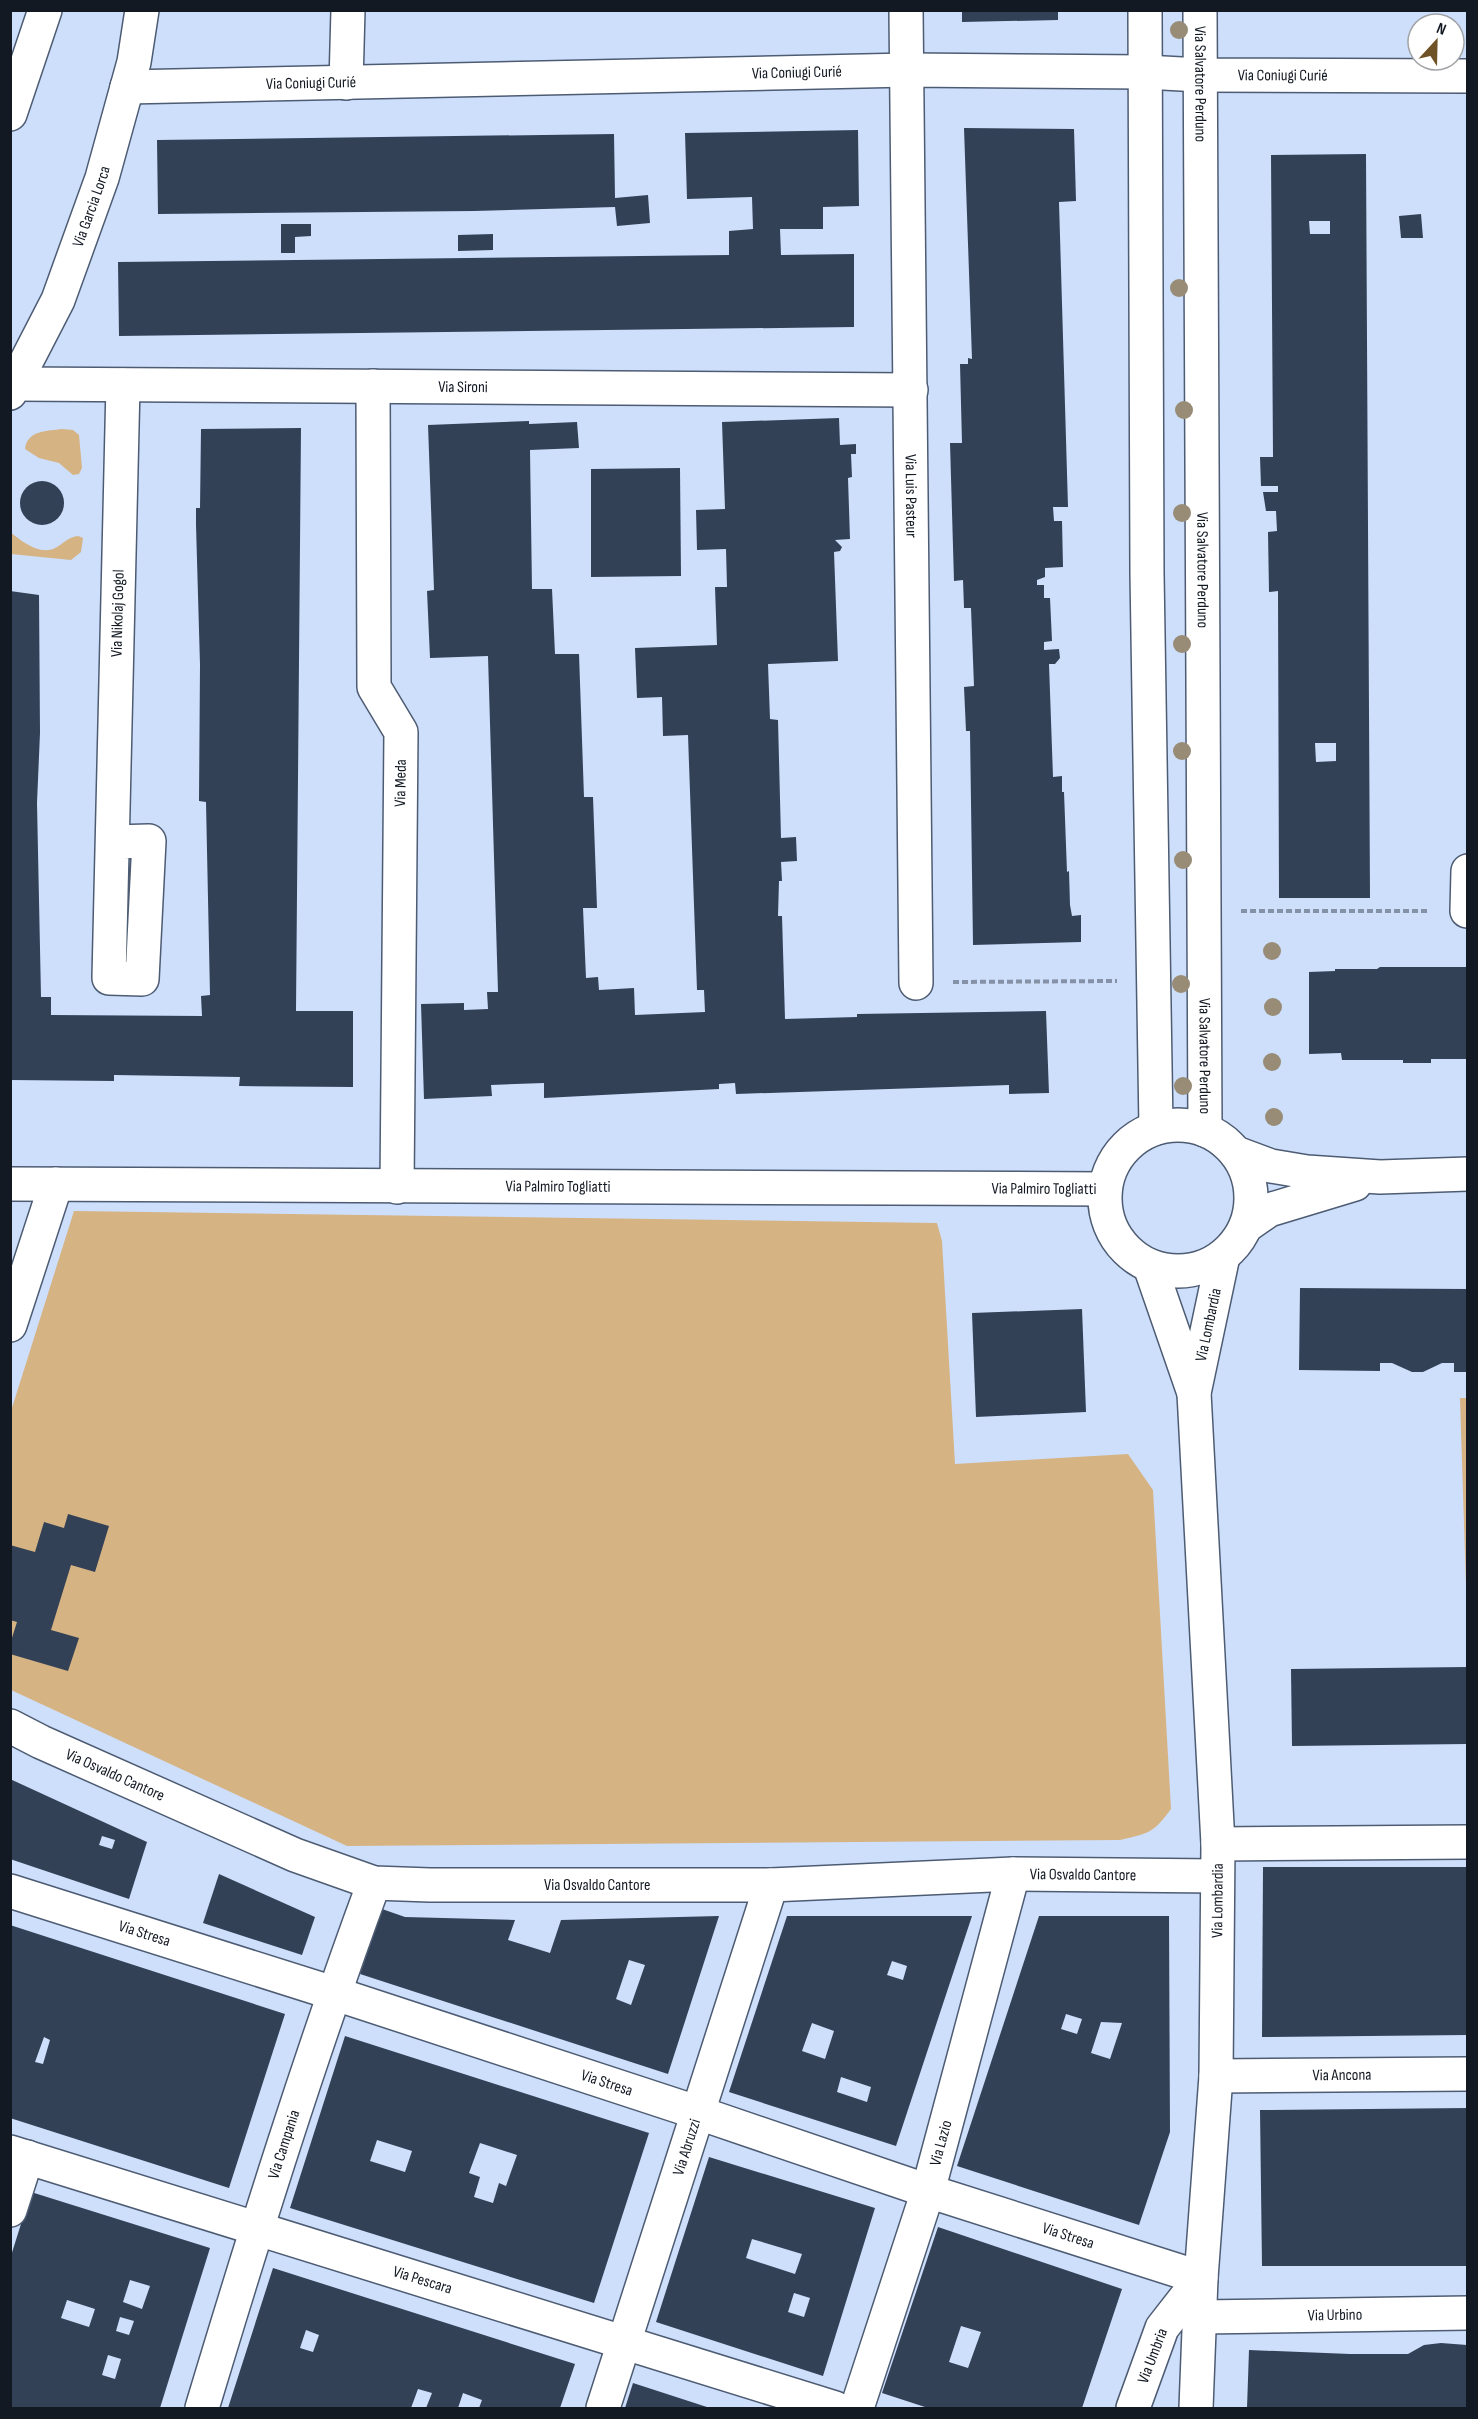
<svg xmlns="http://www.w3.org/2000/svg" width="1478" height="2419" viewBox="0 0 1478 2419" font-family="'Sofia Sans Condensed',sans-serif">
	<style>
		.green { fill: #d6b383 }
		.building { fill: #334157; fill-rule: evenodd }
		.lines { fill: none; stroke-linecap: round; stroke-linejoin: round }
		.minor-casing { stroke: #4d5c73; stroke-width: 36 }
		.path { stroke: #8591a6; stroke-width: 4; stroke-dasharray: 6 3; stroke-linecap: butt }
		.minor { stroke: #fff; stroke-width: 33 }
		.tree { fill: #988c76 }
		.labels { text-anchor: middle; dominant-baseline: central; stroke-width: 6; stroke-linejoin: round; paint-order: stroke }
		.street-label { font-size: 16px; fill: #131923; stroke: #fff }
	</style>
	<rect width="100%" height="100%" fill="#cedffb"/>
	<g class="green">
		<path d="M62,429L73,430L79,435L82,468L79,474L73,475L59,463L39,458L25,449C27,430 48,431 62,429Z"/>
		<path d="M10,532C23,542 41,557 57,547C65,542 69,537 78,536L83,538L81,552L71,560L11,554Z"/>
		<path d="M74,1211L937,1223L942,1241L955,1464L1128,1454L1153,1490L1171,1809C1153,1833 1150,1833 1120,1840L347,1846L11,1690V1411Z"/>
		<polygon points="1460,1398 1468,1398 1467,1618"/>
	</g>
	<g class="building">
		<polygon points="962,10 1058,10 1058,20 962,22"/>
		<polygon points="964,128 1074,129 1076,201 1059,202 1068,507 1053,507 1054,521 1062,521 1063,567 1045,568 1045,577 1037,580 1037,585 1044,585 1044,598 1050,598 1052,641 1044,642 1044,650 1059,649 1060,658 1055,664 1049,664 1053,777 1062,776 1062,792 1064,792 1067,872 1069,871 1070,905 1072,916 1081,915 1081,942 973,945 970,731 966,731 964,687 974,686 971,608 964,608 963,580 954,581 950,443 962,443 960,364 968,364 968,358 972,359"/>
		<polygon points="858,130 859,206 823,207 823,229 780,229 781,255 854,254 854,327 119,336 118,262 729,255 729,231 753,229 752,197 687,199 685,133"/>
		<polygon points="614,134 615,198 648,195 650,223 617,226 615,207 474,211 158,214 157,140"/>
		<path d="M1366,154L1370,898H1279L1278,591L1269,592L1268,532L1277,531L1276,511H1266L1263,492H1278V486H1261L1260,457H1273L1271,155ZM1309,221H1330V234H1310ZM1315,743H1336V761L1316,762Z"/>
		<polygon points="1421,214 1423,238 1401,238 1399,216"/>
		<polygon points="281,224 311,224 311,236 295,237 295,253 281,253"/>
		<polygon points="493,234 493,250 458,251 458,235"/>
		<polygon points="839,418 840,445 856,444 856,454 851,454 852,477 848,478 850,539 835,540 842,547 840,551 834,552 838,661 768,664 770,719 778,720 781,838 796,837 797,861 781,862 782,881 779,881 778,916 782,916 785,1019 857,1017 857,1014 1046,1011 1049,1093 1009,1094 1009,1085 736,1094 735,1083 719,1084 719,1089 544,1098 544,1083 491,1085 492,1096 424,1099 421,1004 464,1003 464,1010 488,1009 487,992 498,992 488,656 430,658 427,591 434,590 428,425 529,421 529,424 577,422 579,448 530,450 532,589 552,589 555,654 579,654 584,797 593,797 597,908 583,908 586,978 598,977 599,990 634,988 635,1015 705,1012 704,990 697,990 688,735 663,736 662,697 637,698 635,648 717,645 715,587 727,587 726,549 697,550 696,510 725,509 722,422"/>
		<polygon points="301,428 296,1011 353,1011 353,1087 239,1086 240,1077 114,1075 114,1081 10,1080 10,591 39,595 40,733 37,803 41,997 51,997 51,1015 202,1016 201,996 210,995 206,802 199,801 200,665 196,525 196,508 200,508 201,429"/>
		<polygon points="680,468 681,576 591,577 591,469"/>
		<circle cx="42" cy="503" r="22"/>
		<polygon points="1380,967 1467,967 1467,1059 1431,1059 1431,1063 1403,1063 1403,1060 1342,1060 1341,1053 1309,1054 1309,972 1335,971 1335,969 1377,969"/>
		<polygon points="1300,1288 1467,1289 1467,1372 1454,1372 1454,1363 1442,1363 1423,1372 1412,1372 1392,1363 1380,1363 1380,1371 1299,1370"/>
		<polygon points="1082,1309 1086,1412 976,1417 972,1313"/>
		<polygon points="68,1514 109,1526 95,1572 71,1565 51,1630 79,1638 68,1671 10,1654 10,1644 17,1622 10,1620 10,1545 35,1552 44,1522 64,1528"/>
		<polygon points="1467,1667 1467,1744 1292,1746 1291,1669"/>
		<path d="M10,1779L147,1842L129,1899L10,1859ZM102,1836L115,1840L112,1849L99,1845Z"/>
		<polygon points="1263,1867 1467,1867 1467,2035 1262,2037"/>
		<polygon points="219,1874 315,1917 302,1955 203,1923"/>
		<path d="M382,1909L405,1917L515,1920L508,1940L550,1953L561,1920L719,1916L668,2074L360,1974ZM629,1960L645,1965L631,2005L616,1999Z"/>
		<path d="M787,1916H972L896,2146L729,2092ZM892,1961L907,1966L903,1980L887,1975ZM812,2023L834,2031L825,2059L802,2051ZM841,2077L871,2087L867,2102L837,2092Z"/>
		<path d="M1039,1916H1169L1170,2132L1139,2225L957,2166ZM1066,2014L1082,2019L1077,2034L1061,2029ZM1101,2022L1122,2023L1110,2059L1091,2053Z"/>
		<path d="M10,1925L285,2014L229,2188L10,2118ZM44,2037L50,2040L43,2064L35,2062Z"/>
		<path d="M345,2036L649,2133L594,2303L290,2208ZM377,2140L412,2151L405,2172L370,2161ZM480,2143L517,2155L506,2186L499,2183L493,2203L474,2197L480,2177L469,2173Z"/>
		<polygon points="1467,2108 1467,2266 1262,2266 1260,2110"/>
		<path d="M709,2157L875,2208L823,2376L656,2322ZM752,2239L802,2254L795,2274L746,2258ZM794,2293L810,2298L804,2317L788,2312Z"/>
		<path d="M31,2192L210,2248L160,2408H10V2259ZM130,2280L150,2286L142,2309L123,2302ZM67,2300L95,2309L89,2327L61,2318ZM120,2317L134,2321L129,2335L116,2331ZM108,2355L121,2359L115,2379L102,2375Z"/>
		<path d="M938,2227L1122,2289L1082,2408H928L882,2393ZM961,2326L981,2332L968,2368L949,2362Z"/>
		<path d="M273,2268L575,2364L560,2408H479L482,2400L463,2393L458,2408H426L432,2393L418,2389L411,2408H228ZM306,2330L319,2335L313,2352L300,2348Z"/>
		<polygon points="1441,2343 1467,2345 1467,2408 1247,2408 1249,2350 1350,2354 1408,2354 1424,2345"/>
		<polygon points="633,2383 710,2408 625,2408"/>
	</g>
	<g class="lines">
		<defs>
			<g id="minor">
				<path id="s1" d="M906,10L916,983"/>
				<polyline points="1145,10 1147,573 1156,1128"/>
				<path id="s2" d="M1200,10L1205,1130"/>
				<polyline points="346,83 348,10"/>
				<path id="s3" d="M127,87L908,70L1145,72L1200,75L1468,76"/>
				<polyline points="10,114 45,10"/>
				<path id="s4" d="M15,384L911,390"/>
				<polyline points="373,386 374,687 401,732 397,1187"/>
				<path id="s5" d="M10,393L58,300L102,178L134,62L142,10"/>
				<path id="s6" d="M113,842L149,841L142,979L109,978L123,385"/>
				<polyline points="1467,911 1468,871"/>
				<circle cx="1178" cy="1198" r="73"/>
				<polyline points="1236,1153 1271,1166 1307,1172 1380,1177 1468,1174"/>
				<path id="s7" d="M10,1184L1105,1189"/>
				<polyline points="1246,1226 1269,1210 1355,1184"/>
				<polyline points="1150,1266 1194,1393"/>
				<polyline points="10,1325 56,1184"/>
				<path id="s8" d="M10,1726L41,1742L295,1855L374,1883L430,1885H771L1013,1874L1216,1876"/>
				<polyline points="1218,1844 1468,1842"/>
				<path id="s9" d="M10,1891L333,1993L699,2113L928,2191L1201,2278L1162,2328L1133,2408"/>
				<path id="s10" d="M1216,2076L1468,2074"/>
				<path id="s11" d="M10,2152L835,2408"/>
				<polyline points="10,2210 27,2157"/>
				<path id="s12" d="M1201,2317L1468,2313"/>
				<path id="s13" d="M202,2408C255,2232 310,2056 374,1883"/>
				<path id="s14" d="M603,2408L771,1885"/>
				<path id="s15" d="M857,2408L928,2191L1013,1874"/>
				<path id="s16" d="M1196,2408L1201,2278L1216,2076L1218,1844L1194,1393L1223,1256"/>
			</g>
		</defs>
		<use href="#minor" class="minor-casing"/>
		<g class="path">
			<polyline points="1241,911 1429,911"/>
			<polyline points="953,982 1117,981"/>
		</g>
		<use href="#minor" class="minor"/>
	</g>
	<g class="tree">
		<circle cx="1179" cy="30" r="9"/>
		<circle cx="1179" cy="288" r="9"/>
		<circle cx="1184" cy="410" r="9"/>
		<circle cx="1182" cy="513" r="9"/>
		<circle cx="1182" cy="644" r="9"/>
		<circle cx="1182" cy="751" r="9"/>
		<circle cx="1183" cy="860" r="9"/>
		<circle cx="1272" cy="951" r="9"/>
		<circle cx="1181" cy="984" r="9"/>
		<circle cx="1273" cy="1007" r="9"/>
		<circle cx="1272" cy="1062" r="9"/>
		<circle cx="1183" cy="1086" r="9"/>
		<circle cx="1274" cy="1117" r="9"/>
	</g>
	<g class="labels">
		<g class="street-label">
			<text stroke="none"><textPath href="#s3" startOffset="670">Via Coniugi Curié</textPath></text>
			<text stroke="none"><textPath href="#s3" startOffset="1156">Via Coniugi Curié</textPath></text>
			<text stroke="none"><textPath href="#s3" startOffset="184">Via Coniugi Curié</textPath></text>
			<text stroke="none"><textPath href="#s2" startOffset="74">Via Salvatore Perduno</textPath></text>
			<text stroke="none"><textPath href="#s5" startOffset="204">Via Garcia Lorca</textPath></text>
			<text stroke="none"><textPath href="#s4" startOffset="448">Via Sironi</textPath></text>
			<text stroke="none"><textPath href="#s1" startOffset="486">Via Luis Pasteur</textPath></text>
			<text stroke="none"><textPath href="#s2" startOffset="560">Via Salvatore Perduno</textPath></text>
			<text stroke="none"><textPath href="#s6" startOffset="572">Via Nikolaj Gogol</textPath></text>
			<text transform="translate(401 783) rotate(-89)">Via Meda</text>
			<text stroke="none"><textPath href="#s2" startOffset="1046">Via Salvatore Perduno</textPath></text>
			<text stroke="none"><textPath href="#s7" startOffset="548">Via Palmiro Togliatti</textPath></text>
			<text stroke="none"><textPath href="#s7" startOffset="1034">Via Palmiro Togliatti</textPath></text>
			<text stroke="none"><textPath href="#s16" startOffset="1086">Via Lombardia</textPath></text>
			<text stroke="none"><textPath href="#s8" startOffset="116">Via Osvaldo Cantore</textPath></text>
			<text stroke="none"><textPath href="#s8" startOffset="1106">Via Osvaldo Cantore</textPath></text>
			<text stroke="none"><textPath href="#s8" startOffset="620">Via Osvaldo Cantore</textPath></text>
			<text stroke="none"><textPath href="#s16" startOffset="508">Via Lombardia</textPath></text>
			<text stroke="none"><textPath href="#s9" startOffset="141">Via Stresa</textPath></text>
			<text stroke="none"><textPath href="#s10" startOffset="126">Via Ancona</textPath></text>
			<text stroke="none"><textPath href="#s9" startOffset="627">Via Stresa</textPath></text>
			<text stroke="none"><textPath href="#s15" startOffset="278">Via Lazio</textPath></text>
			<text stroke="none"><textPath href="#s13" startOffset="276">Via Campania</textPath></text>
			<text stroke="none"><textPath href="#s14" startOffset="274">Via Abruzzi</textPath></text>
			<text stroke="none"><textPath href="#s9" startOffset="1113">Via Stresa</textPath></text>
			<text stroke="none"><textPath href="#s11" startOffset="432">Via Pescara</textPath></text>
			<text stroke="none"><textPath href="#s12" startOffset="134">Via Urbino</textPath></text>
			<text transform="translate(1153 2356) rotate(-69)">Via Umbria</text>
		</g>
	</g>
	<rect width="1478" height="2419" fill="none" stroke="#131923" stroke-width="24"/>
	<g transform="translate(1436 42) rotate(22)"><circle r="28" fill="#ffffff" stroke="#a1a3a7" stroke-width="1.5"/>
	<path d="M0-4.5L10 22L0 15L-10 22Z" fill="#6f5225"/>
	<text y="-9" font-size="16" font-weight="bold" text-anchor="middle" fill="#131923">N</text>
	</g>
</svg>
